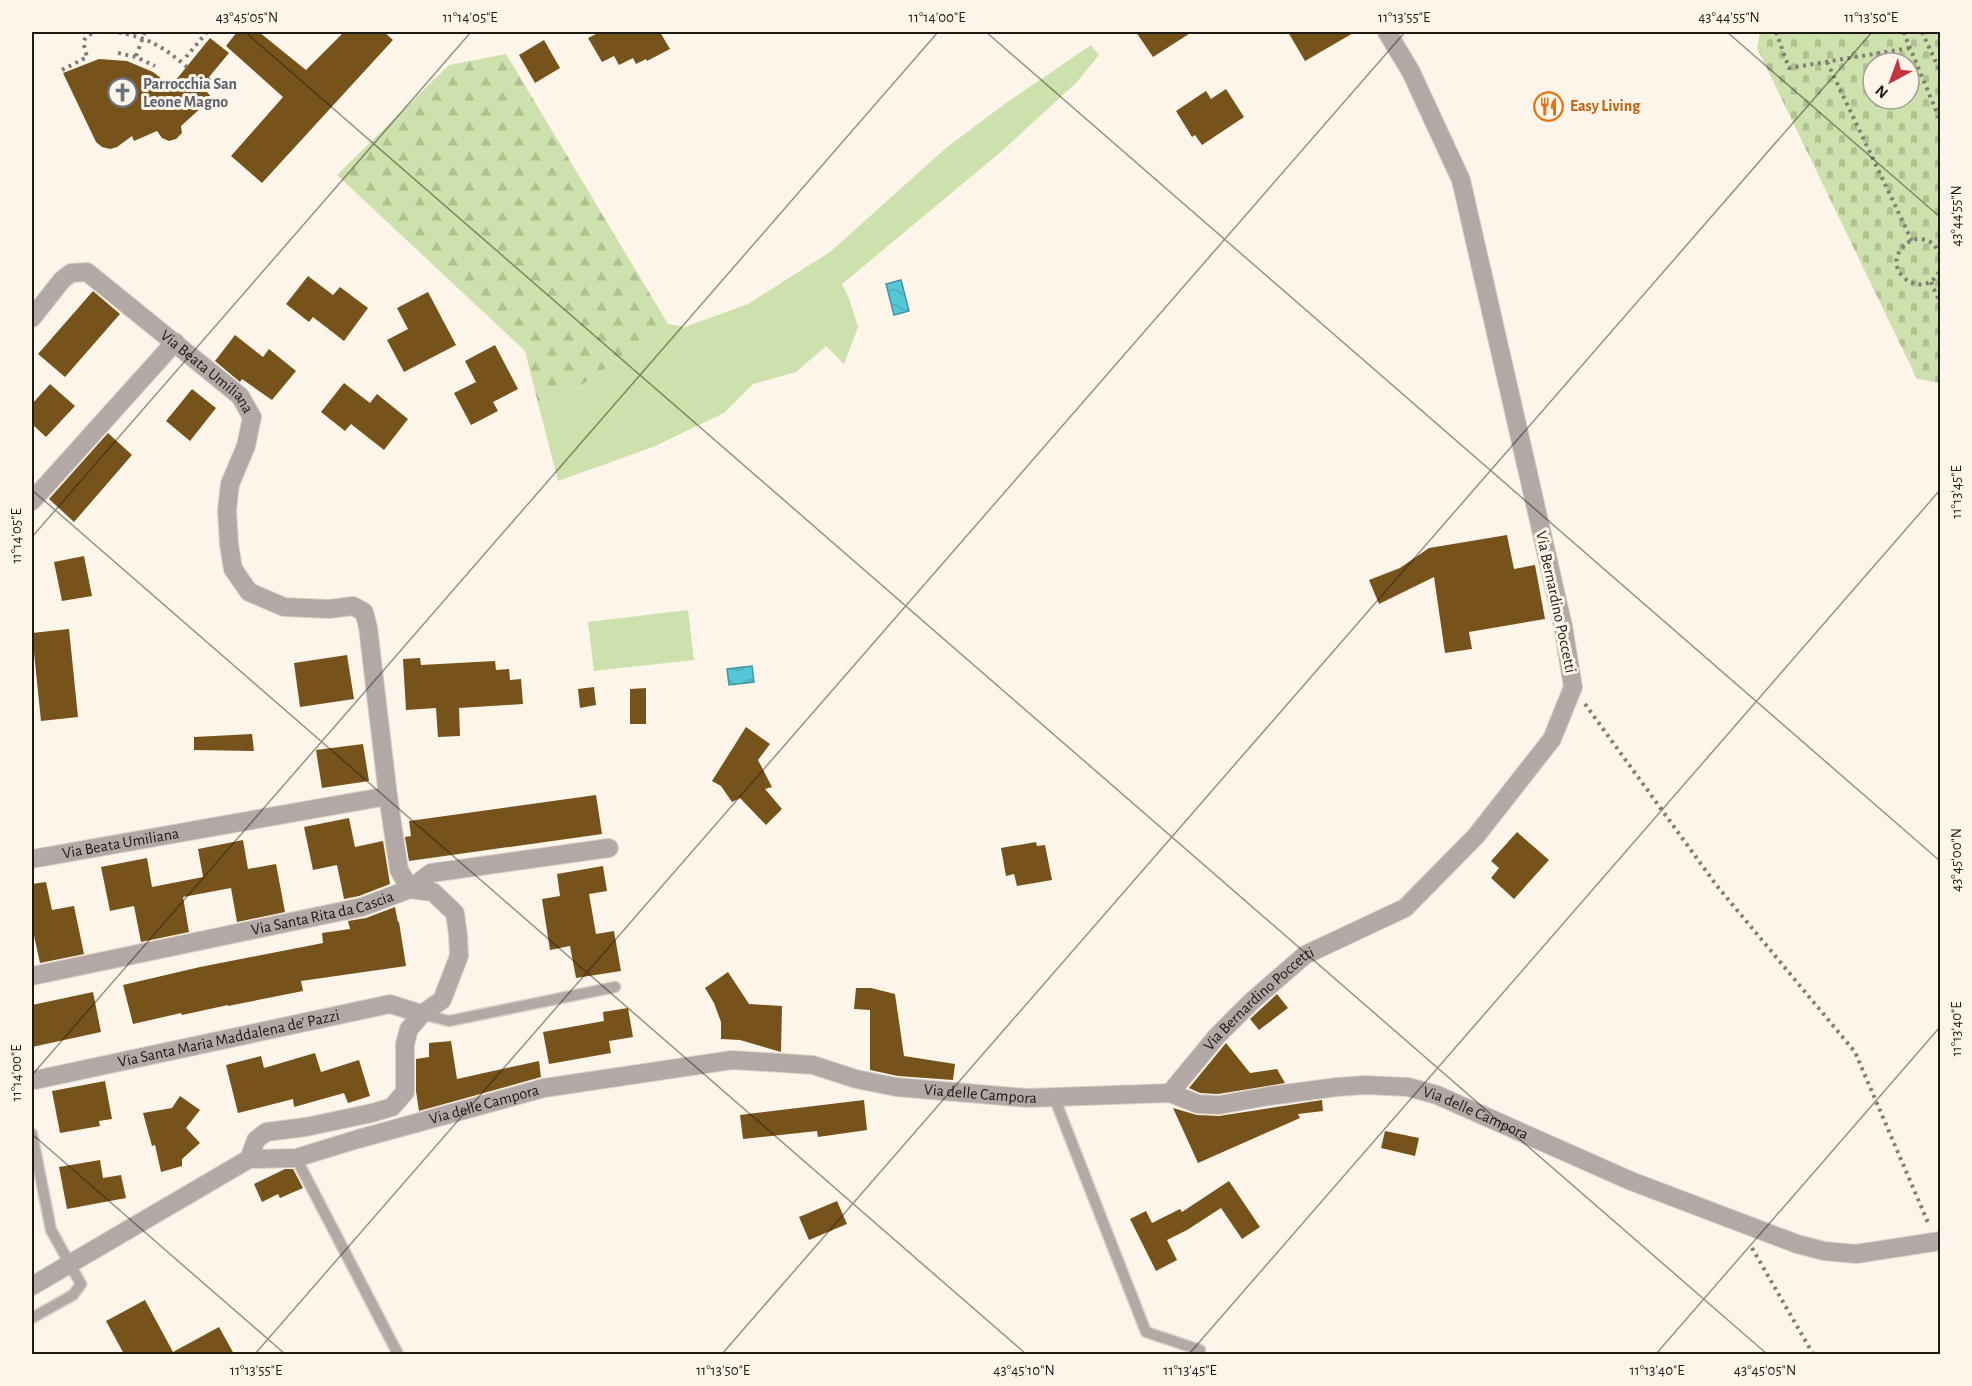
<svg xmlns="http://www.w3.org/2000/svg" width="1972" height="1386" viewBox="0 0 1972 1386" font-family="'Alegreya Sans',sans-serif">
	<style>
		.grass { fill: #cde1ac }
		.forest { fill: url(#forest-firs) }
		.cemetery { fill: url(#cemetery-stones); fill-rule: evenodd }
		.water { fill: url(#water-waves); stroke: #44949e; stroke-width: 1.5 }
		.building { fill: #77531c }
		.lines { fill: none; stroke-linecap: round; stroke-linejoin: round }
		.lane-casing { stroke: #d9d2c8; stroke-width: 13 }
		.street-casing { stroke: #d9d2c8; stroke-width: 20 }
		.path { stroke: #837d75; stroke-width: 4; stroke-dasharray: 3 4.5; stroke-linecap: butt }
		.lane { stroke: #b2a8a6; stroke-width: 10 }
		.street { stroke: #b2a8a6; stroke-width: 18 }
		.ticks { fill: none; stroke: #1d1913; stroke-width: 1.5; stroke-opacity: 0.45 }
		.labels { text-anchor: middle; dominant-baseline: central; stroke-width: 6; stroke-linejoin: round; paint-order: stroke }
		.worship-label { font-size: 16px; font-weight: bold; fill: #5b616d; stroke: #fdf5ea; text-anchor: start }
		.food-label { font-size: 16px; font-weight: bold; fill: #c56008; stroke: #fdf5ea; text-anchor: start }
		.street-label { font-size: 16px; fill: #1d1913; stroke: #fdf5ea }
		.neatline { fill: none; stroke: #1d1913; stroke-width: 2 }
		.ticks-label { font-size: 15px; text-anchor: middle; fill: #1d1913 }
	</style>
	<defs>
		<pattern id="forest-firs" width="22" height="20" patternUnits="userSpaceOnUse" patternTransform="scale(1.5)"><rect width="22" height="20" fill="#cde1ac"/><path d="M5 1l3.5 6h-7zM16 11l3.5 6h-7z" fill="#b0c093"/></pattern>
		<pattern id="cemetery-stones" width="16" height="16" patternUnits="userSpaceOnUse" patternTransform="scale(1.5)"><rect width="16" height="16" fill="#cde1ac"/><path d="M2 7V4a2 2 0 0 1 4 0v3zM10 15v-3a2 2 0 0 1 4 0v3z" fill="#b0c093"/></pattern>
		<pattern id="water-waves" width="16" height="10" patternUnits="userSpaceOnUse" patternTransform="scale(1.5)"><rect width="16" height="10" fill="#54c8d9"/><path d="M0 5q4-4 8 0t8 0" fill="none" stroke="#49abb9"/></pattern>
	</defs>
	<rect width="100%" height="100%" fill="#fdf5ea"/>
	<g class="grass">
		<polygon points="1091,45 1099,55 1077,82 1002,151 842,284 849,298 858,327 844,364 826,346 796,372 753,384 724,413 653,447 558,481 538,403 580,386 668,324 685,327 748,304 830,252 946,148 1006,103"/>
		<polygon points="688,610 694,660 594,671 588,622"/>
	</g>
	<polygon class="forest" points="506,54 668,324 580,386 538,403 525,351 337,175 449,65"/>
	<path class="cemetery" d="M1760,32H1940V383L1917,379L1757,48ZM1873,63H1909V99H1873Z"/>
	<g class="water">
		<polygon points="901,280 909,311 894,315 886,284"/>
		<polygon points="752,666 754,682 729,685 727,669"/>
	</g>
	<g class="building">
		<polygon points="237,32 259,32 306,70 344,32 384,32 393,40 262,183 231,156 283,97 226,46"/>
		<polygon points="600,32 660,32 670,49 647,61 646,59 636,64 633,58 619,65 614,56 602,62 588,38"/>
		<polygon points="1136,32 1192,32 1153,57"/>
		<polygon points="1288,32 1355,32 1305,61"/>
		<polygon points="210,38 229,53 209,77 216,84 207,92 212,98 181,126 182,133 176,139 169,141 162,138 157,131 134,141 132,136 117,147 110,149 102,147 96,142 63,73 99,59 127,61 153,72 171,86"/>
		<polygon points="544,40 560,68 535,83 519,55"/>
		<polygon points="1226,89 1244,117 1202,145 1195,135 1192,137 1176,111 1206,91 1211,99"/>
		<polygon points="308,276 333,295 340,287 368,308 344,341 313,317 309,322 286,304"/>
		<polygon points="93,291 120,314 65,377 38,354"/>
		<polygon points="428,292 456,345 404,372 387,340 408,329 397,308"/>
		<polygon points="235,335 263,357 269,349 296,371 272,400 242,379 240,382 215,361"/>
		<polygon points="495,345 518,389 493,402 498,411 471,425 454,393 476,382 465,361"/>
		<polygon points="344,383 370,403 377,394 408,419 384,450 351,424 345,431 321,412"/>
		<polygon points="50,384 75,406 46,437 32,424 32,404"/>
		<polygon points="192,389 216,408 190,441 166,421"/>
		<polygon points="108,433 132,455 74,522 49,499"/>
		<polygon points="1507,535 1514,569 1535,565 1545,619 1469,632 1472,649 1445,653 1434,577 1379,604 1369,580 1400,568 1429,548"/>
		<polygon points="84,556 92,596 62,601 54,562"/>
		<polygon points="69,629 78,717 41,721 32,633"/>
		<polygon points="347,655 354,699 300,707 294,663"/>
		<polygon points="420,658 421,665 495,661 496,670 509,669 510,680 521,679 523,704 459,708 460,736 438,737 436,708 406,710 403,659"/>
		<polygon points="594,687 596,705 580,708 578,689"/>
		<polygon points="646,688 646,724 630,724 630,689"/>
		<polygon points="746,727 770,744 758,760 772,787 765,789 782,809 766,825 740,798 732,802 721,786 712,781"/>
		<polygon points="252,734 254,751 194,750 194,737"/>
		<polygon points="363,744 369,781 322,788 316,750"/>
		<polygon points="596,795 602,834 409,861 405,837 411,836 409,821"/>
		<polygon points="349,818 355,847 383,841 390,884 359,896 344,899 337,865 313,870 304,827"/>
		<polygon points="1517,832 1549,860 1514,899 1491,878 1499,868 1491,861"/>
		<polygon points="243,840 248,869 276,864 285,912 237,922 231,888 183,897 189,932 141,942 134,906 110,911 101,867 147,858 152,887 203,877 198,849"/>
		<polygon points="1036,842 1037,846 1045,845 1052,880 1017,886 1014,874 1006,876 1001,848"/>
		<polygon points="603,866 607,891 589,894 596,934 614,931 621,971 576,978 570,946 550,950 542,899 560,896 557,874"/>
		<polygon points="46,882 52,910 74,906 84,954 40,963 33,931 32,931 32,884"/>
		<polygon points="395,907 398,922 399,922 406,966 301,981 303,991 228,1006 228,1005 182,1015 181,1013 133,1024 123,985 200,967 323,943 322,933 350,929 348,921 366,918"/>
		<polygon points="728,972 749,1004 782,1006 781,1052 740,1040 721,1039 721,1022 714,1003 705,988"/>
		<polygon points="856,988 871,988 895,994 904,1056 955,1064 953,1080 898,1076 870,1070 870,1010 854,1009"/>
		<polygon points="93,992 101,1032 32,1047 32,1005"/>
		<polygon points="1277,994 1288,1008 1259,1030 1250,1019"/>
		<polygon points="628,1008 633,1037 609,1041 611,1053 549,1064 543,1032 604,1021 603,1012"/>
		<polygon points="451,1041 457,1079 539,1061 541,1077 419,1111 416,1091 416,1059 429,1057 429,1043"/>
		<polygon points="1226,1043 1250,1073 1277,1069 1285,1083 1218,1094 1200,1093 1189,1088"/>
		<polygon points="315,1053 321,1072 359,1060 370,1096 348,1103 344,1093 294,1107 293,1099 238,1113 226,1065 261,1056 264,1068"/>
		<polygon points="105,1081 112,1119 99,1121 100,1126 60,1133 52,1091"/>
		<polygon points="180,1096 200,1110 186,1128 200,1143 182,1159 182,1166 161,1172 155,1145 152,1146 143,1113 172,1108"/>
		<polygon points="864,1100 867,1130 818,1137 817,1131 743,1139 740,1115"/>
		<polygon points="1322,1100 1323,1111 1298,1114 1300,1118 1198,1163 1173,1108 1197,1115 1219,1116"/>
		<polygon points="1385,1131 1419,1138 1415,1156 1381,1148"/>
		<polygon points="100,1160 103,1178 121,1175 126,1198 67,1209 59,1167"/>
		<polygon points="285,1169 293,1169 303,1188 280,1198 278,1194 262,1202 254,1184"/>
		<polygon points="1229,1181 1260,1227 1242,1239 1221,1208 1187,1230 1167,1240 1177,1260 1156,1271 1130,1219 1146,1211 1152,1223 1180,1209 1182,1212"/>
		<polygon points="837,1201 847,1224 809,1240 799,1217"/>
		<polygon points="145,1300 173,1352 219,1327 234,1354 124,1354 106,1321"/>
	</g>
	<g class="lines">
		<defs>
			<g id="lane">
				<polyline points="422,1014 449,1021 615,987"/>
				<polyline points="1054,1097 1146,1332 1200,1350"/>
				<polyline points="32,1134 51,1230 81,1284 73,1295 32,1318"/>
				<polyline points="296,1158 398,1354"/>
			</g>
			<g id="street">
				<path id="s1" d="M32,318L62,280L71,273L87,272L240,396L252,417L246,446L230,484L227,510L229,544L233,569L249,592L284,607L329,609L353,606L364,612L368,627L388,796L399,870L410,889L433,892L455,913L458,935L459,956L442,1000L422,1014L409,1029L405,1044V1092L392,1107L372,1113L306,1127L266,1132L256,1140L249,1159"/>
				<polyline points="32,501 175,342"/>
				<path id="s2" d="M32,859L388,796"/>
				<path id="s3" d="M32,976L362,907L410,889L431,873L609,848"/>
				<path id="s4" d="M35,1080L390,1004L422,1014"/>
				<path id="s5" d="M1170,1093L1217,1036L1252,1001L1305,955L1405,908L1476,836L1552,739L1573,687L1563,626L1461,180L1411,72L1387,32"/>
				<path id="s6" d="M32,1286L249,1159L296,1158L358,1139L544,1088L732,1060L813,1065L856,1079L896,1087L1028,1098L1170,1093L1198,1104L1219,1105L1269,1096L1337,1087L1365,1085L1408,1087L1437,1095L1631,1181L1797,1244L1824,1251L1856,1254L1940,1241"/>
			</g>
		</defs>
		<use href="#lane" class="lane-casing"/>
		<use href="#street" class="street-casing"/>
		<g class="path">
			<polyline points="1776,32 1789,68 1910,48"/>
			<polyline points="1904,32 1905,36 1940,120"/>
			<polyline points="1922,32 1940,71"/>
			<polyline points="118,53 136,57 155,66"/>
			<polyline points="136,56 145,32"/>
			<polyline points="186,57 207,32"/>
			<polyline points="1827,62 1912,241"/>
			<path d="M62,70L87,57C86,52 82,43 85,39C96,23 140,36 153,43C166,50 177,58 188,68"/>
			<path d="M1940,255C1937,246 1930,239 1919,239C1913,239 1907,242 1903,247C1879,272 1927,304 1940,269"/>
			<polyline points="1931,282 1940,303"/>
			<polyline points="1585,704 1717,886 1855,1052 1929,1225"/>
			<polyline points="1752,1248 1813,1354"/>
		</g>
		<use href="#lane" class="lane"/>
		<use href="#street" class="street"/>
	</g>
	<path class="ticks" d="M245,32L1767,1354M986,32L1940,861M1727,32L1940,217M32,490L1026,1354M32,537L471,32M32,1075L938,32M32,1134L285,1354M255,1354L1405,32M722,1354L1872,32M1189,1354L1940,490M1656,1354L1940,1027"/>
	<defs>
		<symbol id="church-ring" viewBox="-11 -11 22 22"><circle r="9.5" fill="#fdf5ea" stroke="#6b7280" stroke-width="1.5"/><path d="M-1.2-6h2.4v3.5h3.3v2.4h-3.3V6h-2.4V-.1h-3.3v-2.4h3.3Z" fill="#6b7280"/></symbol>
		<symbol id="restaurant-ring" viewBox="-11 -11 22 22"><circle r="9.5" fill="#fdf5ea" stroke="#e8710a" stroke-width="1.5"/><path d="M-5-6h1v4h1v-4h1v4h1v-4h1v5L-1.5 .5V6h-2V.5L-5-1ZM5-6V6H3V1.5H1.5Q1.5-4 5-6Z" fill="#e8710a"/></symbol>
	</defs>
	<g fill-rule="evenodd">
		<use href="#church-ring" x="106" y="76" width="33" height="33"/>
		<use href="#restaurant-ring" x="1532" y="90" width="33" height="33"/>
	</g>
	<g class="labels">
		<g class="worship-label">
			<text x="143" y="84">Parrocchia San<tspan x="143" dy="18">Leone Magno</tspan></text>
		</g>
		<g class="food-label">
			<text x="1570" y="106">Easy Living</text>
		</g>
		<g class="street-label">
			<text stroke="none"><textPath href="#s1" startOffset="232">Via Beata Umiliana</textPath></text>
			<text transform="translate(1556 602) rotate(78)">Via Bernardino Poccetti</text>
			<text stroke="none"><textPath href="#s2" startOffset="90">Via Beata Umiliana</textPath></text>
			<text stroke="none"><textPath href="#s3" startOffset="297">Via Santa Rita da Cascia</textPath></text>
			<text stroke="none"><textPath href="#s5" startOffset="130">Via Bernardino Poccetti</textPath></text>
			<text stroke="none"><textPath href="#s4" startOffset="198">Via Santa Maria Maddalena de' Pazzi</textPath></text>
			<text stroke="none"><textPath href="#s6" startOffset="998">Via delle Campora</textPath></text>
			<text stroke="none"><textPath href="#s6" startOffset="494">Via delle Campora</textPath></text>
			<text stroke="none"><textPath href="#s6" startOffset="1502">Via delle Campora</textPath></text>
		</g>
	</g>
	<rect width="1972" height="1386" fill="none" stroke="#fdf5ea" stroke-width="66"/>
	<g transform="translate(1891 81) rotate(221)"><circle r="28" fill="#fdf5ea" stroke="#a39d94" stroke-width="1.5"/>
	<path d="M0-4.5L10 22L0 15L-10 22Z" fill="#c53540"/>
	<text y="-9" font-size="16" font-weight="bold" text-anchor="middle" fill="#1d1913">N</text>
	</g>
	<rect x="33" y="33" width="1906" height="1320" class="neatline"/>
	<g class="ticks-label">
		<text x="247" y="22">43°45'05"N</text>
		<text x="470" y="22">11°14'05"E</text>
		<text x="937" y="22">11°14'00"E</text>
		<text x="1404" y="22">11°13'55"E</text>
		<text x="1729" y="22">43°44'55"N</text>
		<text x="1871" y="22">11°13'50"E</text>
		<text transform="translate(1956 216) rotate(-90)" y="5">43°44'55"N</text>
		<text transform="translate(1956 492) rotate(-90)" y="5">11°13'45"E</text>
		<text transform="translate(16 536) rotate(-90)" y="5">11°14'05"E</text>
		<text transform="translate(1956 860) rotate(-90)" y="5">43°45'00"N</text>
		<text transform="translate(1956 1029) rotate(-90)" y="5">11°13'40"E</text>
		<text transform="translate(16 1073) rotate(-90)" y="5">11°14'00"E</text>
		<text x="256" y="1375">11°13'55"E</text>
		<text x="723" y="1375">11°13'50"E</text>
		<text x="1024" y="1375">43°45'10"N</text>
		<text x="1190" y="1375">11°13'45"E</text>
		<text x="1657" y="1375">11°13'40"E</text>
		<text x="1765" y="1375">43°45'05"N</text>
	</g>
</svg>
